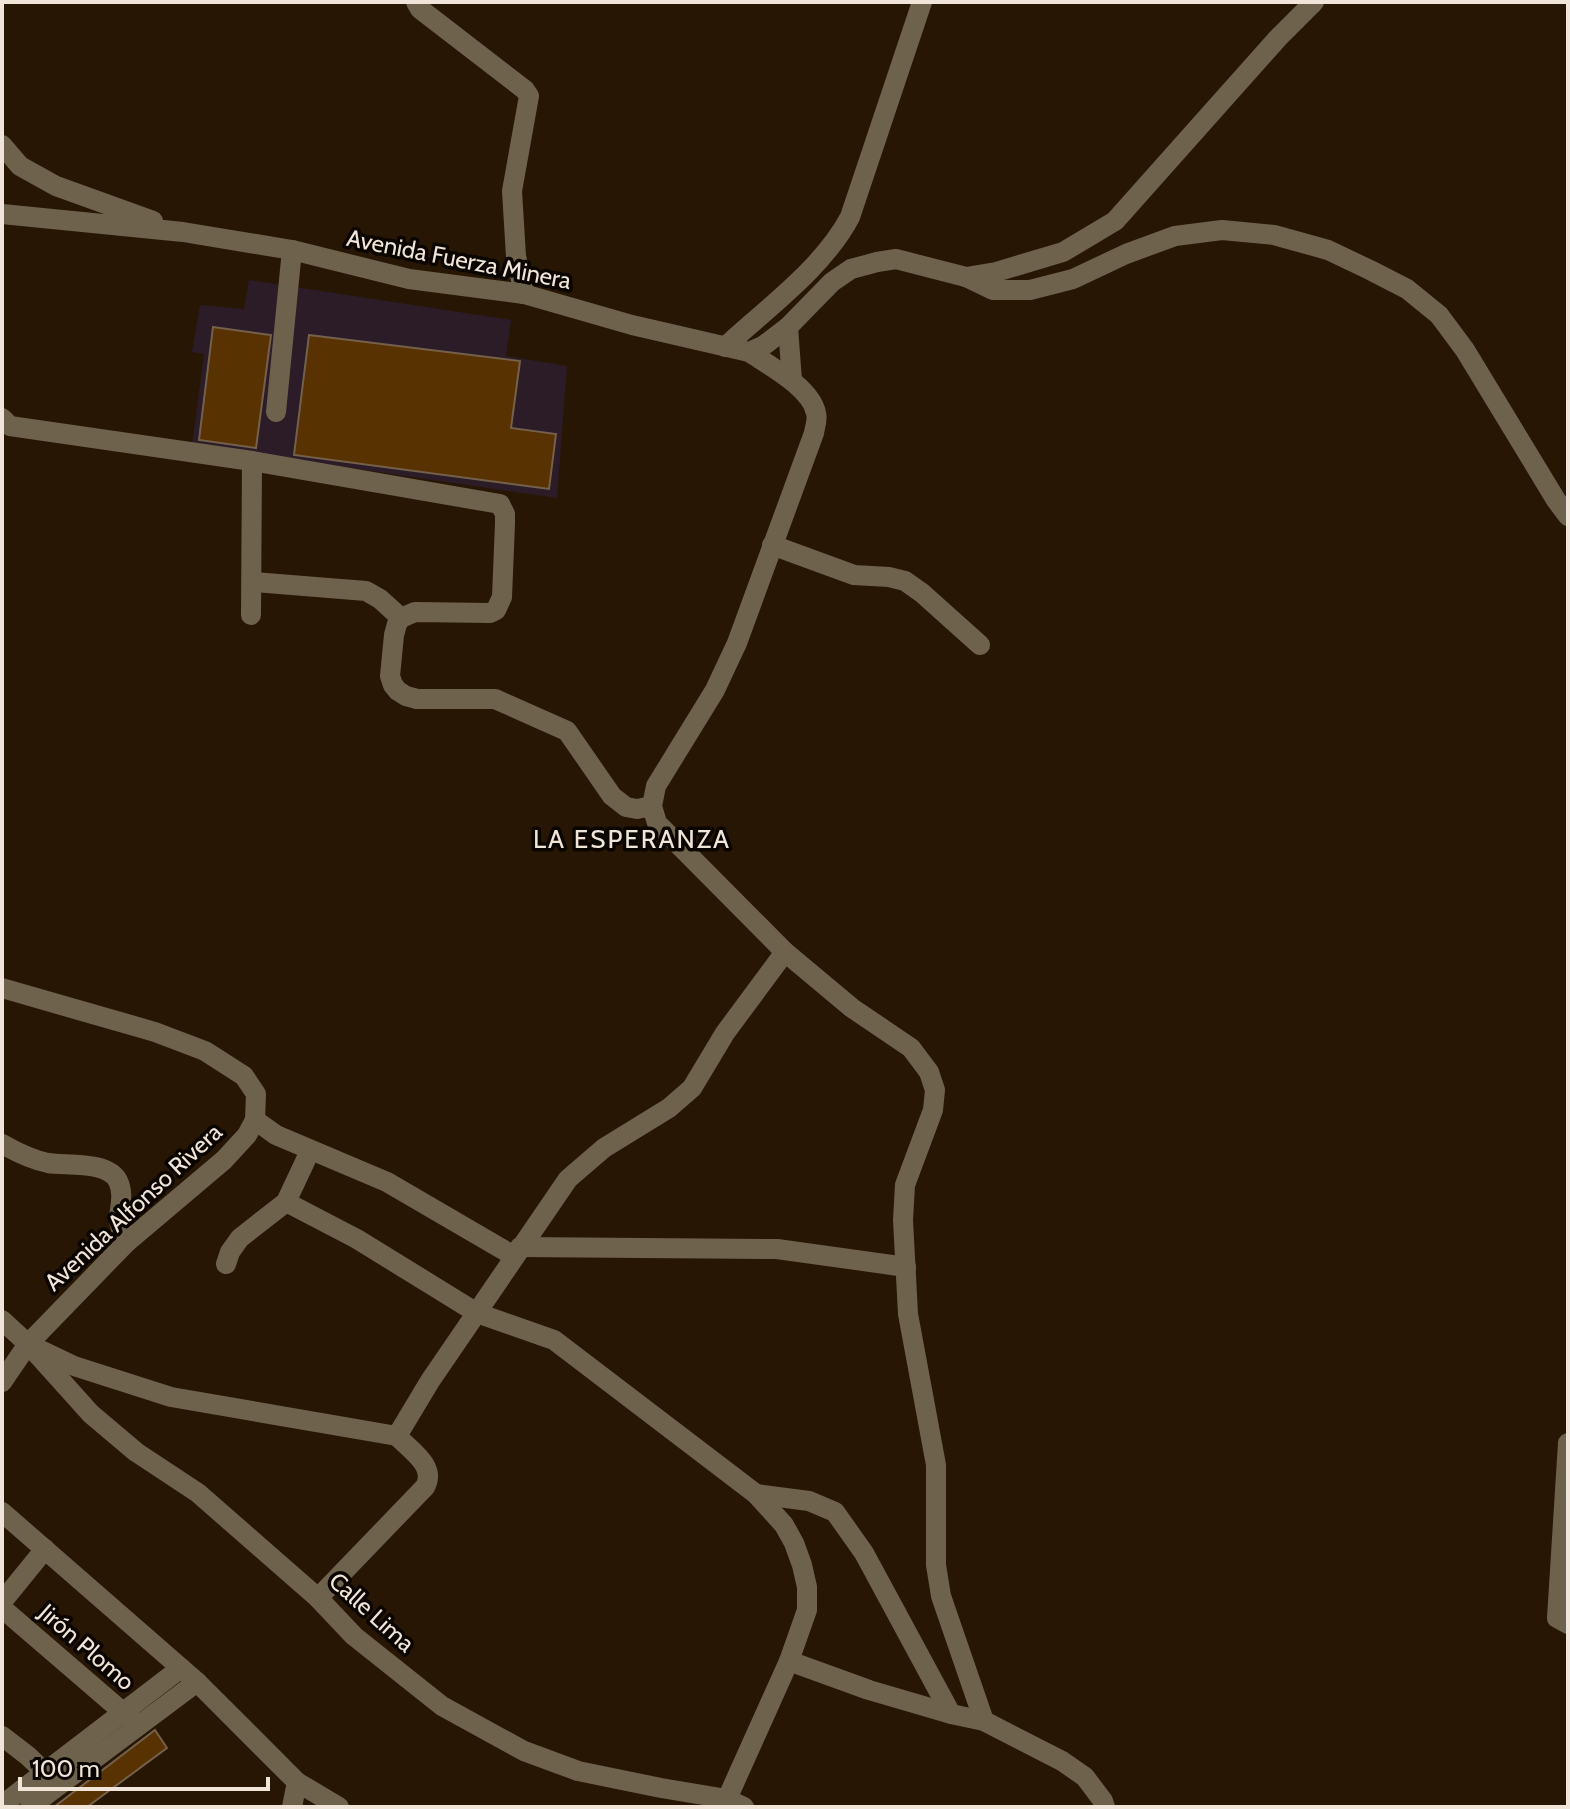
<svg xmlns="http://www.w3.org/2000/svg" width="1570" height="1809" viewBox="0 0 1570 1809" font-family="Cabin,sans-serif">
	<style>
		.medical { fill: #2b1c28 }
		.building { fill: #583201; stroke: #75604b; stroke-width: 2 }
		.lines { fill: none; stroke-linecap: round; stroke-linejoin: round }
		.minor { stroke: #6f624d; stroke-width: 20 }
		.labels { text-anchor: middle; dominant-baseline: central; stroke-width: 7; stroke-linejoin: round; paint-order: stroke }
		.street-label { font-size: 24px; fill: #f1e5d9; stroke: #0b0501 }
		.neighbourhood-label { font-size: 26px; letter-spacing: 2px; fill: #f1e5d9; stroke: #0b0501 }
	</style>
	<rect width="100%" height="100%" fill="#281604"/>
	<polygon class="medical" points="249,280 511,320 506,356 567,366 557,498 192,445 204,354 192,352 200,305 244,309"/>
	<g class="building">
		<polygon points="213,327 271,335 256,448 199,440"/>
		<polygon points="309,335 520,361 511,428 556,434 549,489 294,455"/>
		<polygon points="155,1730 167,1748 87,1807 54,1807"/>
	</g>
	<g class="lines">
		<g class="minor">
			<polyline points="416,2 420,9 525,90 529,96 512,191 516,256 524,294"/>
			<polyline points="2,145 20,166 56,186 153,221"/>
			<polyline points="2,214 183,232 292,250 409,279 524,294 632,325 749,352 763,346 788,327 832,282 851,269 877,262 896,259 966,277 993,290 1030,290 1073,279 1126,254 1175,236 1222,230 1274,235 1328,250 1370,270 1407,289 1439,315 1465,350 1556,500 1568,516"/>
			<polyline points="966,277 996,272 1063,252 1115,221 1278,38 1314,2"/>
			<polyline points="788,327 792,381"/>
			<path d="M725,347C767,308 823,268 850,217L922,2"/>
			<path d="M749,352C770,366 811,388 816,413C818,420 815,426 814,433L737,643L715,690L656,786L652,806L657,823L785,952L852,1008L911,1048L929,1072L935,1090L933,1110L905,1185L903,1220L908,1314L936,1465V1565L941,1596L984,1721"/>
			<polyline points="276,412 292,250"/>
			<polyline points="2,418 10,426 252,461 500,504 505,514 505,523 502,597 496,610 490,613 415,612 401,618 397,624 394,635 390,676 393,685 398,691 406,696 417,699 495,699 567,731 612,796 626,807 637,809 652,806"/>
			<polyline points="772,545 854,575 889,577 905,581 922,593 980,645"/>
			<polyline points="253,582 366,591 380,599 401,618"/>
			<polyline points="251,615 252,461"/>
			<polyline points="2,988 155,1032 205,1051 244,1076 256,1094 255,1120 247,1135 224,1160 127,1242 28,1344 2,1382"/>
			<polyline points="255,1120 276,1135 387,1182 514,1256"/>
			<path d="M2,1144C16,1152 32,1160 48,1163C68,1166 108,1161 118,1181C124,1193 120,1206 119,1218C119,1227 123,1234 127,1242"/>
			<polyline points="286,1202 357,1239 477,1313 554,1340 756,1494 784,1525 794,1543 802,1565 807,1587 807,1610 789,1661 727,1799"/>
			<polyline points="520,1247 777,1249 906,1267"/>
			<polyline points="226,1264 230,1252 240,1238 286,1202 310,1151"/>
			<polyline points="2,1320 28,1344 91,1414 136,1452 198,1493 318,1598 354,1636 442,1706 524,1751 578,1771 661,1788 727,1799 744,1807"/>
			<polyline points="28,1344 74,1366 171,1397 397,1436 430,1381 568,1179 604,1148 669,1108 692,1088 725,1033 785,952"/>
			<polyline points="1568,1443 1557,1618 1568,1624"/>
			<polyline points="756,1494 809,1501 835,1512 864,1553 951,1714"/>
			<polyline points="2,1512 197,1682 297,1782 339,1807"/>
			<path d="M318,1598L425,1487C437,1466 410,1450 397,1436"/>
			<polyline points="2,1602 45,1549"/>
			<polyline points="2,1608 132,1720"/>
			<polyline points="789,1661 869,1690 951,1714 984,1721 1062,1761 1085,1777 1103,1801 1105,1807"/>
			<polyline points="2,1736 28,1756 56,1783"/>
			<polyline points="2,1805 181,1668"/>
			<polyline points="30,1807 197,1682"/>
			<polyline points="292,1807 297,1782"/>
		</g>
	</g>
	<g class="labels">
		<g class="street-label">
			<text transform="translate(459 259) rotate(11)">Avenida Fuerza Minera</text>
			<text transform="translate(133 1207) rotate(-43)">Avenida Alfonso Rivera</text>
			<text transform="translate(372 1612) rotate(42)">Calle Lima</text>
			<text transform="translate(87 1647) rotate(41)">Jirón Plomo</text>
		</g>
		<g class="neighbourhood-label">
			<text x="632" y="839">LA ESPERANZA</text>
		</g>
	</g>
	<rect width="1570" height="1809" fill="none" stroke="#f1e5d9" stroke-width="8"/>
	<path d="M20 1777v12h248v-12" fill="none" stroke="#f1e5d9" stroke-width="4"/>
	<text x="32" y="1777" font-size="24" fill="#f1e5d9" stroke="#0b0501" stroke-width="6" paint-order="stroke">100 m</text>
</svg>
